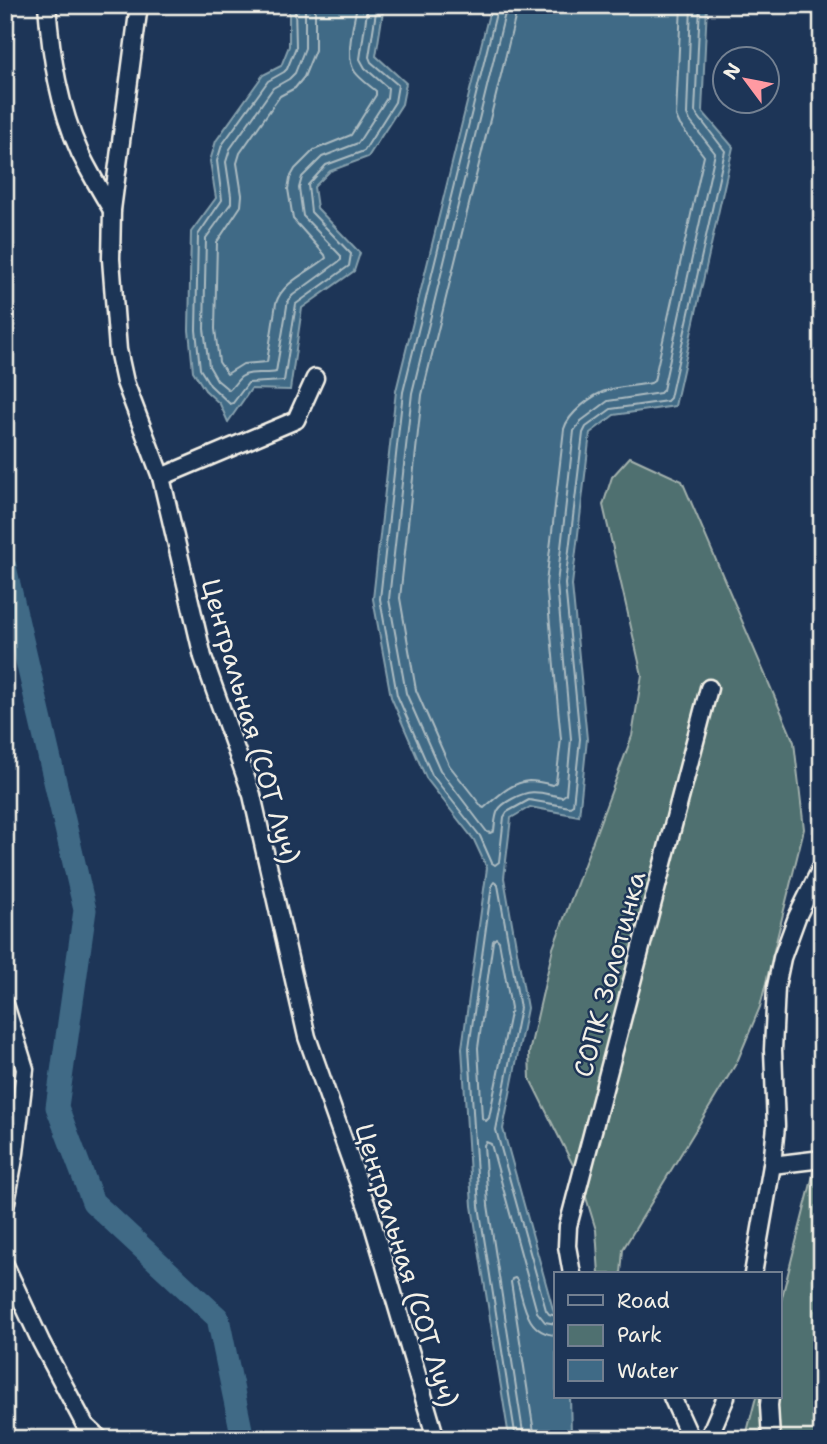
<svg xmlns="http://www.w3.org/2000/svg" width="827" height="1444" viewBox="0 0 827 1444" font-family="'Shantell Sans',sans-serif">
	<style>
		.green { fill: #4f7070; stroke: #a2b0ac; stroke-width: 2 }
		.water { fill: #3f6a86; stroke: #87a0ad; stroke-width: 2 }
		.lines { fill: none; stroke-linecap: round; stroke-linejoin: round }
		.shore { stroke: #acbbc1; stroke-width: 2 }
		.river { stroke: #3f6a86; stroke-width: 23 }
		.minor-casing { stroke: #f4f1e8; stroke-width: 21 }
		.minor { stroke: #1d3557; stroke-width: 16 }
		.labels { text-anchor: middle; dominant-baseline: central; stroke-width: 5; stroke-linejoin: round; paint-order: stroke }
		.street-label { font-size: 26px; fill: #f4f1e8; stroke: #1d3557 }
	</style>
	<rect width="100%" height="100%" fill="#1d3557"/>
	<filter id="ink" filterUnits="userSpaceOnUse"><feTurbulence type="fractalNoise" baseFrequency=".0143" numOctaves="2"/><feDisplacementMap in="SourceGraphic" scale="14" xChannelSelector="R" yChannelSelector="G"/><feConvolveMatrix kernelMatrix="1 2 1 2 8 2 1 2 1" color-interpolation-filters="sRGB"/></filter>
	<g filter="url(#ink)">
		<g class="green">
			<polygon points="630,457 682,481 794,742 804,829 760,1007 737,1062 623,1249 621,1274 599,1274 596,1230 581,1181 530,1079 529,1053 553,948 632,736 642,675 603,505 612,477"/>
			<polygon points="822,1140 822,1439 750,1439 747,1432 756,1397 780,1397 780,1305"/>
		</g>
		<g class="water">
			<polygon points="287,5 384,5 376,56 406,83 402,104 368,157 330,171 314,187 317,208 360,253 354,271 302,308 290,390 251,389 228,422 220,404 205,390 193,371 189,330 191,232 216,198 210,161 216,141 263,75 281,66 289,46 289,8"/>
			<polygon points="491,5 707,5 702,111 733,147 675,406 614,415 590,433 572,585 587,739 579,816 530,807 511,818 504,878 527,1008 503,1129 556,1320 556,1397 570,1397 571,1434 567,1439 510,1439 509,1437 472,1206 462,1048 487,868 474,840 426,778 391,697 373,599 396,391"/>
		</g>
		<g class="lines">
			<g class="shore">
				<polyline points="295,5 296,47 287,69 284,72 268,81 222,145 217,161 222,200 198,235 196,330 200,369 210,385 230,404 233,403 248,383 284,381 296,304 349,266 351,254 311,212 308,185 326,165 364,151 395,102 398,85 371,62 369,57 377,5"/>
				<path d="M305,5V48L295,73L289,79L273,88L230,149L226,162L231,196V203L206,238L204,329L209,366L217,380L229,390C234,386 236,381 241,377C250,370 266,375 276,372L288,300L293,295L341,260V256L303,216L299,188L302,177L322,157L358,143L387,98L388,88L365,68L360,59L368,5"/>
				<path d="M315,5V50L304,77L295,88L280,96L240,153L237,163L242,195L241,206L217,242L215,329L219,362L227,374L243,364L267,362L276,303C283,281 310,272 326,258L325,255L293,219L288,189L290,178L295,169L314,150L351,135L376,95V91C369,85 360,79 355,72C344,57 354,23 357,5"/>
				<polyline points="498,5 403,392 380,599 397,695 432,775 480,836 492,863 495,865 499,862 504,817 507,812 529,800 570,807 573,805 580,739 565,584 583,433 586,427 611,409 667,401 670,398 725,151 695,112 700,5"/>
				<path d="M507,5L412,393L389,599L406,693L440,770L487,832L490,833L494,831C496,813 495,808 512,799C533,788 540,793 562,797L566,794L571,739L557,584L574,431L581,421L608,401L660,393L663,390L715,153L690,121L687,114L691,5"/>
				<path d="M517,5L516,14L422,395L400,598L416,690L449,765L482,807L484,808C496,798 511,782 529,781C537,781 545,783 553,785L556,782L561,739L546,583L564,429C568,414 593,394 608,390C622,386 637,386 651,383L654,381L704,156L680,125L676,116L681,5"/>
				<polygon points="496,938 499,941 511,1008 489,1118 486,1121 482,1118 478,1048 493,941"/>
				<polyline points="516,1439 479,1206 469,1048 492,885 494,882 498,885 520,1008 496,1130 546,1310 549,1314 556,1316"/>
				<polyline points="524,1439 488,1205 484,1145 486,1142 491,1144 537,1312 545,1322 556,1324"/>
				<path d="M535,1439L511,1282L512,1279L515,1278L517,1280C524,1303 526,1334 556,1335"/>
			</g>
			<polyline class="river" points="5,567 85,910 57,1107 93,1202 218,1318 243,1439"/>
			<defs>
				<g id="minor">
					<path d="M47,5C51,56 59,107 80,153C90,173 101,192 112,210"/>
					<polyline points="139,5 112,210 111,259 118,350 125,382 161,477 203,657 252,795 307,1037 370,1215 436,1439"/>
					<polyline points="161,477 296,420 315,378"/>
					<polyline points="5,1004 25,1069 15,1153 5,1208"/>
					<polyline points="772,1165 822,1159"/>
					<polyline points="5,1265 41,1342 85,1425 100,1439"/>
					<polyline points="572,1274 567,1246 568,1226 709,688"/>
					<polyline points="753,1274 772,1165 776,1126 773,1050 776,987 782,958 797,917 822,866"/>
					<polyline points="672,1397 691,1439"/>
					<polyline points="770,1397 769,1405 771,1439"/>
					<polyline points="708,1439 726,1397"/>
				</g>
			</defs>
			<use href="#minor" class="minor-casing"/>
			<use href="#minor" class="minor"/>
		</g>
	</g>
	<g class="labels">
		<g class="street-label">
			<text transform="translate(251 721) rotate(74)">Центральная (СОТ Луч)</text>
			<text transform="translate(609 974) rotate(-75)">СОПК Золотинка</text>
			<text transform="translate(407 1265) rotate(73)">Центральная (СОТ Луч)</text>
		</g>
	</g>
	<rect width="827" height="1444" fill="none" stroke="#1d3557" stroke-width="28"/>
	<rect x="14" y="14" width="799" height="1416" fill="none" stroke="#f4f1e8" stroke-width="2.5" filter="url(#ink)"/>
	<rect x="554" y="1272" width="228" height="126" fill="#1d3557" stroke="#738091" stroke-width="2"/>
	<rect x="568" y="1295" width="35" height="10" fill="#1d3557" stroke="#738091" stroke-width="2"/>
	<text x="617" y="1308" font-size="21" fill="#f4f1e8">Road</text>
	<rect x="568" y="1325" width="35" height="21" fill="#4f7070" stroke="#738091" stroke-width="2"/>
	<text x="617" y="1342" font-size="21" fill="#f4f1e8">Park</text>
	<rect x="568" y="1360" width="35" height="21" fill="#3f6a86" stroke="#738091" stroke-width="2"/>
	<text x="617" y="1378" font-size="21" fill="#f4f1e8">Water</text>
	<g transform="translate(746 80) rotate(302)"><circle r="33" fill="#1d3557" stroke="#738091" stroke-width="2"/>
	<path d="M0-5L12 26L0 18L-12 26Z" fill="#ff9aa2"/>
	<text y="-10" font-size="19" font-weight="bold" text-anchor="middle" fill="#f4f1e8">N</text>
	</g>
</svg>
